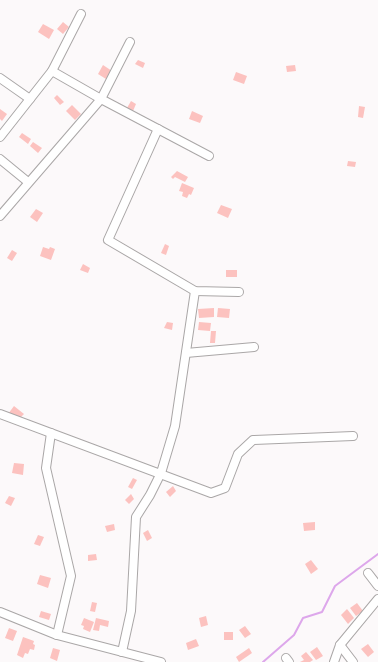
<svg xmlns="http://www.w3.org/2000/svg" width="378" height="662" viewBox="0 0 378 662" font-family="Mulish,sans-serif">
	<style>
		.lines { fill: none; stroke-linecap: round; stroke-linejoin: round }
		.stream { stroke: #dda7eb; stroke-width: 2 }
		.building { fill: #fcc2bf }
		.street-casing { stroke: #aaa7a7; stroke-width: 10 }
		.street { stroke: #fff; stroke-width: 8 }
	</style>
	<rect width="100%" height="100%" fill="#fcf9fa"/>
	<g class="lines">
		<polyline class="stream" points="263,662 294,635 303,618 322,612 335,586 378,554"/>
	</g>
	<g class="building">
		<polygon points="63,22 69,27 63,34 57,29"/>
		<polygon points="43,24 54,30 49,39 38,32"/>
		<polygon points="138,60 145,63 143,68 135,64"/>
		<polygon points="103,65 112,71 106,79 98,74"/>
		<polygon points="295,65 296,71 287,72 286,66"/>
		<polygon points="236,72 247,76 244,84 233,80"/>
		<polygon points="57,95 64,102 60,105 54,98"/>
		<polygon points="131,101 136,104 133,111 127,108"/>
		<polygon points="72,105 81,114 75,120 66,111"/>
		<polygon points="359,106 365,107 363,118 358,117"/>
		<polygon points="0,109 7,114 2,121 0,119"/>
		<polygon points="192,111 203,116 200,123 189,119"/>
		<polygon points="22,133 31,139 28,144 19,137"/>
		<polygon points="33,142 42,148 38,153 30,146"/>
		<polygon points="348,161 356,162 355,167 347,166"/>
		<polygon points="177,171 188,177 185,182 175,177 173,179 171,177"/>
		<polygon points="182,183 194,188 191,195 189,194 187,198 182,196 183,192 179,191"/>
		<polygon points="221,205 232,209 228,218 217,213"/>
		<polygon points="36,209 43,213 37,222 30,217"/>
		<polygon points="165,244 169,246 166,255 161,253"/>
		<polygon points="43,247 49,249 50,247 55,249 51,260 40,256"/>
		<polygon points="12,250 17,253 12,261 7,258"/>
		<polygon points="83,264 90,268 88,273 80,270"/>
		<rect x="226" y="270" width="11" height="7"/>
		<polygon points="214,308 214,317 199,318 198,309"/>
		<polygon points="218,308 230,309 229,318 217,317"/>
		<polygon points="167,322 173,323 172,330 164,328"/>
		<polygon points="199,322 211,323 210,331 198,330"/>
		<polygon points="211,331 216,331 215,343 210,343"/>
		<polygon points="14,406 24,414 19,419 8,414"/>
		<polygon points="14,463 24,464 23,475 12,473"/>
		<polygon points="133,478 137,480 132,489 128,487"/>
		<polygon points="173,486 176,491 170,497 166,492"/>
		<polygon points="131,494 134,499 129,504 125,500"/>
		<polygon points="9,496 15,498 11,506 5,503"/>
		<polygon points="315,522 315,530 304,531 303,523"/>
		<polygon points="114,524 115,530 107,532 105,526"/>
		<polygon points="148,530 152,538 147,541 143,533"/>
		<polygon points="38,535 44,537 40,546 34,544"/>
		<polygon points="96,554 97,560 88,561 88,555"/>
		<polygon points="311,560 318,569 311,574 305,564"/>
		<polygon points="40,575 51,578 48,588 37,584"/>
		<polygon points="92,602 97,603 95,612 90,611"/>
		<polygon points="357,603 363,611 356,616 350,608"/>
		<polygon points="347,609 354,618 348,624 341,615"/>
		<polygon points="41,611 51,614 49,620 39,617"/>
		<polygon points="206,616 208,625 201,627 199,618"/>
		<polygon points="84,618 94,622 90,632 83,629 84,626 81,625"/>
		<polygon points="96,618 109,621 108,627 100,625 99,631 93,630"/>
		<polygon points="245,626 251,634 245,638 239,630"/>
		<polygon points="9,628 17,631 13,641 5,638"/>
		<rect x="224" y="632" width="9" height="8"/>
		<polygon points="23,637 34,641 33,644 35,645 34,650 30,649 28,654 25,653 23,658 17,655"/>
		<polygon points="196,639 199,646 188,650 186,643"/>
		<polygon points="368,644 374,652 368,657 361,649"/>
		<polygon points="317,647 323,656 316,660 310,652"/>
		<polygon points="53,648 60,650 57,661 50,658"/>
		<polygon points="249,648 252,653 239,662 236,657"/>
		<polygon points="306,652 313,660 310,662 300,662 304,660 301,656"/>
	</g>
	<g class="lines">
		<defs>
			<g id="street">
				<polyline points="52,71 101,99 209,156"/>
				<polyline points="0,78 30,99"/>
				<polyline points="158,129 108,240 195,291 239,292"/>
				<polyline points="0,137 52,71 81,14"/>
				<polyline points="0,159 28,182"/>
				<polyline points="0,216 101,99 130,42"/>
				<polyline points="186,353 254,347"/>
				<polyline points="0,414 211,493 225,488 238,454 253,440 353,436"/>
				<polyline points="51,433 46,468 71,576 57,635"/>
				<polyline points="368,573 378,586"/>
				<polyline points="0,612 57,635 161,662"/>
				<polyline points="340,645 353,662"/>
				<polyline points="122,652 131,611 136,517 150,495 161,473 175,426 195,291"/>
				<polyline points="286,658 289,662"/>
				<polyline points="334,662 340,645 378,599"/>
			</g>
		</defs>
		<use href="#street" class="street-casing"/>
		<use href="#street" class="street"/>
	</g>
</svg>
